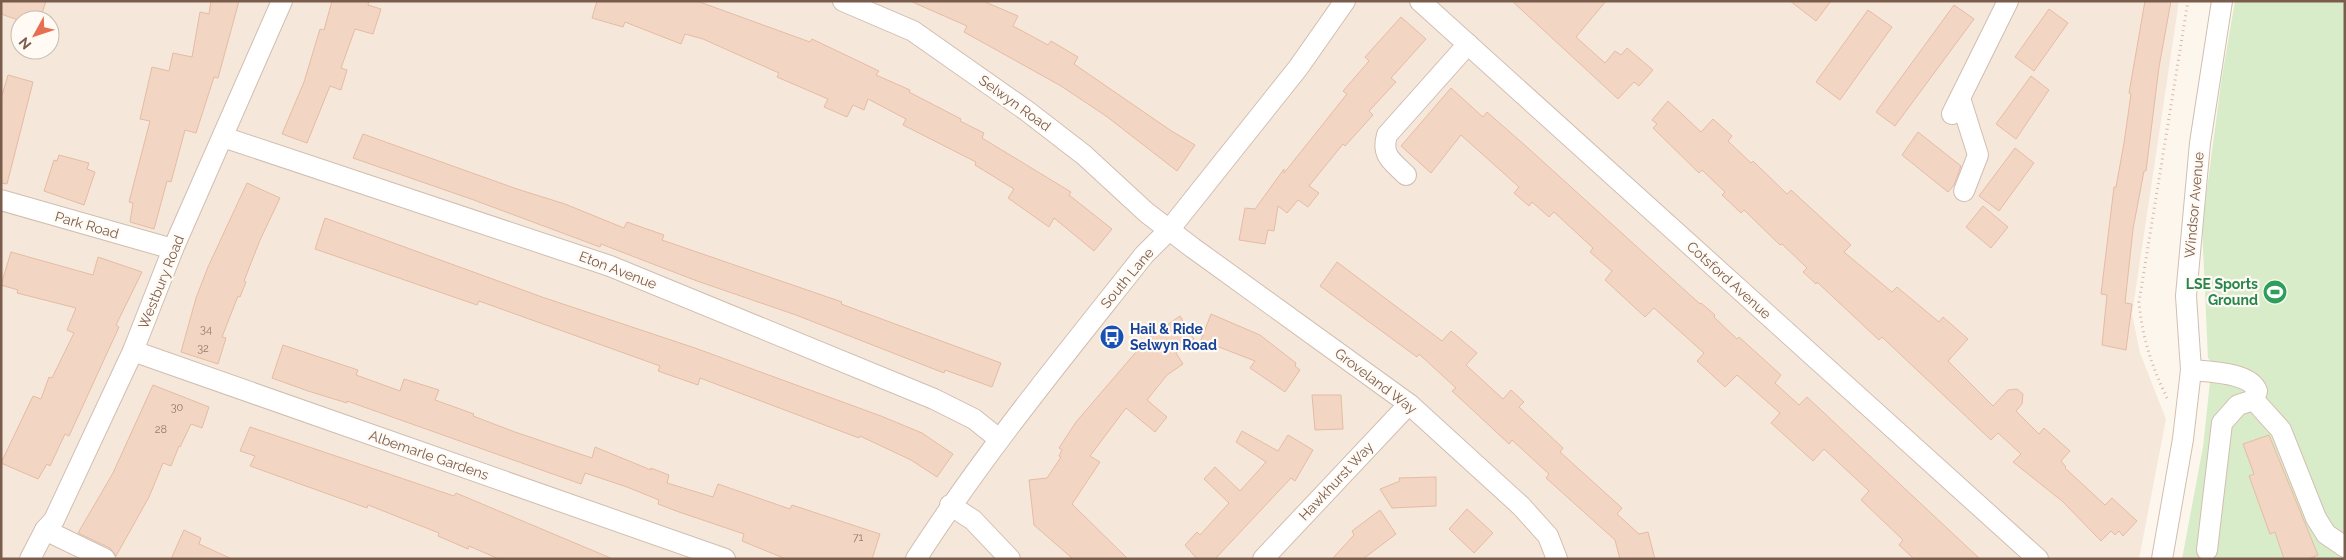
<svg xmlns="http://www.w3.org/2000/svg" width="2346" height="560" viewBox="0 0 2346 560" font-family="Raleway,sans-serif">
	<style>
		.residential { fill: #f5e8da; fill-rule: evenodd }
		.green { fill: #d8ecc9 }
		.building { fill: #f3d5c3; stroke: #e6bba3 }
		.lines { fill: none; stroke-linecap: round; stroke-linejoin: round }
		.minor-casing { stroke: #d1beb0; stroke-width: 22 }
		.path { stroke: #d9b8a5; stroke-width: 3; stroke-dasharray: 1 4; stroke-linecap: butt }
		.minor { stroke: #fff; stroke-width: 20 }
		.labels { text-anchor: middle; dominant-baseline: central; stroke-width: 4.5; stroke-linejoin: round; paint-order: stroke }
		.number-label { font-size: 11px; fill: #987a6a }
		.street-label { font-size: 14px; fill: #7a5c4d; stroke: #fffaf3 }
		.leisure-label { font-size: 14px; font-weight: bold; fill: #27864d; stroke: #fffaf3; text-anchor: end }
		.transit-label { font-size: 14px; font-weight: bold; fill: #164399; stroke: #fffaf3; text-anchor: start }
	</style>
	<rect width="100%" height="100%" fill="#fdf6ec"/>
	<path class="residential" d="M1,1H2179L2132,314L2140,353L2166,419L2139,559H1ZM20,20H50V50H20Z"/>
	<polygon class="green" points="2235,1 2345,1 2345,559 2182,559 2203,447 2212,363 2208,358 2202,226 2222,76"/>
	<g class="building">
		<polygon points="1,1 46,1 40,20 18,20 1,14"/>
		<polygon points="211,1 239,1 218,78 214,77 196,133 185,130 171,182 167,181 154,229 130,222 133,203 129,202 150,121 140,119 152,67 169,71 173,53 192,57 200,12 209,14"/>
		<polygon points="332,1 369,1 368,5 381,9 373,34 355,29 341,68 347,70 341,90 330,86 307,143 282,134 304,82 320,29 324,30"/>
		<polygon points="597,1 697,1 810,42 812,39 879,71 876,75 910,90 909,92 961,119 960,121 984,133 982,138 1071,192 1069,195 1112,229 1094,251 1054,218 1049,227 1008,198 1014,189 975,165 976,162 903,125 906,119 868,99 864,110 853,105 847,117 824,107 828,99 777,77 779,73 703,39 685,34 681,44 625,22 623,27 592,18"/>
		<polygon points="910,1 983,1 1018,16 1013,26 1048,45 1051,41 1078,57 1074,64 1170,130 1195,145 1177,171 1106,116 1061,86 964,32 967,26"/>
		<polygon points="1512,1 1606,1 1576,37 1605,63 1615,51 1621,55 1627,48 1653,70 1639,86 1634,82 1618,99"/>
		<polygon points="1790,1 1831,1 1816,21"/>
		<polygon points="2145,1 2171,1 2159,67 2146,171 2144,171 2133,229 2125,303 2132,304 2126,350 2102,345 2107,295 2101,294 2114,187 2116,187 2124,143 2131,94 2129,93"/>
		<polygon points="1954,5 1974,19 1895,126 1876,112"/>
		<polygon points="2049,9 2068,23 2034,71 2015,57"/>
		<polygon points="1868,10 1892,27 1840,100 1816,82"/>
		<polygon points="1401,17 1426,39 1391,78 1396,82 1369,111 1373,115 1345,146 1343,144 1309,186 1319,193 1308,207 1298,200 1287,213 1278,206 1274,231 1268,230 1265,244 1239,240 1245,208 1255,209 1284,169 1284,173 1347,94 1343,91 1369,61 1365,57"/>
		<polygon points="8,75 33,82 7,184 1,183 1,99"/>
		<polygon points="2031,76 2049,90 2016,139 1996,124"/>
		<polygon points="1451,88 1483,117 1487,112 1528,148 1700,304 1701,303 1715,315 1714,317 1737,339 1739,337 1781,375 1775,383 1799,405 1807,397 1980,559 1914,559 1899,545 1903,540 1861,500 1869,491 1824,449 1813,461 1771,423 1780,413 1737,375 1725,387 1697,361 1704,353 1654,308 1645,317 1605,280 1612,271 1590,252 1593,248 1554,212 1549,217 1532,202 1529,206 1514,193 1519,187 1461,135 1431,173 1401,146"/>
		<polygon points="1668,101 1701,132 1713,119 1732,136 1728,141 1751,163 1753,161 1787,194 1791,190 1851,245 1844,252 1892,292 1897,287 1939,322 1943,317 1968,339 1948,361 1993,406 2008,390 2017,389 2023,394 2022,404 2016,411 2039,434 2044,428 2070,451 2061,461 2066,467 2065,468 2105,505 2112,498 2137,521 2123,536 2119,531 2115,535 2111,531 2101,541 2062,501 2013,462 2021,454 1998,433 1991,440 1882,337 1879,340 1817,282 1816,284 1803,272 1807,268 1782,244 1780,245 1744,210 1741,213 1722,195 1725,192 1702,170 1699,173 1653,128 1657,124 1652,120"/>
		<polygon points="1918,132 1961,166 1954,185 1948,192 1902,155"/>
		<polygon points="363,134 517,189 565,204 624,228 627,222 664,235 662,240 842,302 841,304 1001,363 992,387 945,370 944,373 796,315 697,281 601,244 600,247 471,199 353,158"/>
		<polygon points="2015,148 2034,163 1999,211 1979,196"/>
		<polygon points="59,155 89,163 87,169 95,172 84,205 44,191 54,160 57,161"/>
		<polygon points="247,183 280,198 260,240 244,281 246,282 240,297 238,296 222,337 226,338 218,364 181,352 196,298 208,267"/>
		<polygon points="1983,206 2008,227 1991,248 1966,227"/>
		<polygon points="325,218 542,297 695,348 881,416 922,433 953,454 937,477 911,460 860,436 859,438 700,378 698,385 658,371 660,366 479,301 477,305 315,249"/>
		<polygon points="11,252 93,275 98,257 142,272 116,325 119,327 69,436 65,434 50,466 47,464 38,479 1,463 33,396 41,399 49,377 52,378 74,333 67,330 76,308 17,293 18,290 1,285"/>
		<polygon points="1337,262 1442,341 1451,331 1477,353 1466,365 1503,399 1511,390 1524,402 1519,407 1563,448 1560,452 1622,508 1617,514 1639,534 1648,532 1655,559 1620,559 1615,540 1546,478 1549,474 1512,440 1509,444 1478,415 1452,391 1456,388 1419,354 1417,357 1320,286"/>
		<polygon points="1211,314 1260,335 1296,363 1295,366 1300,370 1285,392 1250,368 1255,361 1201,340"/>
		<polygon points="1180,316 1194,339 1176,353 1183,364 1167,375 1147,400 1167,417 1155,432 1126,408 1090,456 1100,462 1072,504 1128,559 1073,559 1034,525 1029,480 1047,478 1061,457 1059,456 1062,450 1059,448 1076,422 1148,338"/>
		<polygon points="283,345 358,370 356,375 400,391 404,379 439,390 435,400 474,414 473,416 515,432 592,458 595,447 651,470 651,468 669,475 667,483 713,497 718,484 790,509 792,505 880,534 872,559 786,559 742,541 744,534 679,512 658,504 659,500 627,487 585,473 581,484 347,401 347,403 308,391 272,378"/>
		<polygon points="153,385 209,407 202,428 191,424 180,447 179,446 171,466 163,463 149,497 116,556 110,548 78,533 113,473"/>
		<polygon points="1312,395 1341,395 1343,429 1315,430"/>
		<polygon points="250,427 454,496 456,493 613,559 499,559 469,546 468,549 438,536 439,533 368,505 367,508 250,466 255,456 240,451"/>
		<polygon points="1242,431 1278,451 1288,435 1313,450 1295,481 1291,478 1215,559 1197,559 1185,545 1197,532 1200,535 1229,503 1204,479 1215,467 1240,491 1266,462 1236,442"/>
		<polygon points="2269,435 2318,555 2308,559 2284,559 2275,532 2270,534 2249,476 2254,474 2243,444"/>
		<polygon points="1436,477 1436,506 1392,508 1380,489 1400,481 1399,478"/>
		<polygon points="1467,509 1493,533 1474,553 1449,529"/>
		<polygon points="1380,510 1396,534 1363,559 1332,559 1354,535 1352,531"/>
		<polygon points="184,530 201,538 199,544 232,559 171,559"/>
	</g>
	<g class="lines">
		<defs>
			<g id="minor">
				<polyline points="843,1 913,31 1027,111 1084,155 1147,213 1193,248 1409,404 1521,506 1548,536 1557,559"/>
				<polyline points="1420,1 2038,559"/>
				<polyline points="1960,98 1978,155 1964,191"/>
				<polyline points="1952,114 2008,1"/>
				<polyline points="223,137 610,266 934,399 974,419 999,439"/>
				<path d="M1406,175C1392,161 1381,156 1387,135L1468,44"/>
				<polyline points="1,200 173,249"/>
				<polyline points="133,351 725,559"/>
				<path d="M2191,370C2209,372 2250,372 2257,391L2254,400L2281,430L2316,518L2326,534L2345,547"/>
				<polyline points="950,505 973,520 1010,559"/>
				<polyline points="45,530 105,559"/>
				<polyline points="2207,550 2222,423 2238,405 2254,400"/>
				<polyline points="30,559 45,530 54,520 133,351 173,249 282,1"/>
				<path d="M916,559C985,452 1065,355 1144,255L1169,230L1298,68L1345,1"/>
				<polyline points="1263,559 1409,404"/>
				<polyline points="2162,559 2183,439 2191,370 2186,296 2200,143 2222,1"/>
			</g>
		</defs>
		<use href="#minor" class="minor-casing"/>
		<path class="path" d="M2167,398C2152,367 2142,337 2139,302L2188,1"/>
		<use href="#minor" class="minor"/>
	</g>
	<defs>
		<symbol id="stadium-disc" viewBox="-11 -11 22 22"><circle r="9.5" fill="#2e9e5b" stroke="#fffaf3"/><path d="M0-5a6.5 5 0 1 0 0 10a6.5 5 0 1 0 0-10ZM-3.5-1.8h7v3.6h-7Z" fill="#fff"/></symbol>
		<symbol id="bus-disc" viewBox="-11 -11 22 22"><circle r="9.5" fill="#1a4fb4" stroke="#fffaf3"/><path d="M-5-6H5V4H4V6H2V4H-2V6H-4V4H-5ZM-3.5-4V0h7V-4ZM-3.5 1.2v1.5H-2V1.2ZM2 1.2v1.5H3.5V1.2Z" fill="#fff"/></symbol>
	</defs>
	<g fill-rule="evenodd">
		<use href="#stadium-disc" x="2261" y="278" width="28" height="28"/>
		<use href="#bus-disc" x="1098" y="323" width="28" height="28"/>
	</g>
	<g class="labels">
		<g class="number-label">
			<text x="206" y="329">34</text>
			<text x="203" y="348">32</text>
			<text x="177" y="407">30</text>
			<text x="161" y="429">28</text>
			<text x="858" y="537">71</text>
		</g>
		<g class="street-label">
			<text transform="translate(1015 103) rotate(36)">Selwyn Road</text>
			<text transform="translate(2194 205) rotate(-85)">Windsor Avenue</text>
			<text transform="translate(87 225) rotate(16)">Park Road</text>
			<text transform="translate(618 270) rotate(21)">Eton Avenue</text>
			<text transform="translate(1127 278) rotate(-50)">South Lane</text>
			<text transform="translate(1729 280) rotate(42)">Cotsford Avenue</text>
			<text transform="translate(161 282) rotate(-68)">Westbury Road</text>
			<text transform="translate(1376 381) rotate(37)">Groveland Way</text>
			<text transform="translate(429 455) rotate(19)">Albemarle Gardens</text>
			<text transform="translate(1336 481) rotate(-47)">Hawkhurst Way</text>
		</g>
		<g class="leisure-label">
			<text x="2258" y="284">LSE Sports<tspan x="2258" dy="16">Ground</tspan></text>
		</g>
		<g class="transit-label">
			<text x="1130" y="329">Hail &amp; Ride<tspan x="1130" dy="16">Selwyn Road</tspan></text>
		</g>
	</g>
	<rect width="2346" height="560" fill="none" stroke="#7a5c4d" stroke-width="5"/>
	<g transform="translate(35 35) rotate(230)"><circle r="24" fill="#fffaf3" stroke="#cabbb1"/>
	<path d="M0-4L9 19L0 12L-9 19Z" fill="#e76f51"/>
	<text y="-8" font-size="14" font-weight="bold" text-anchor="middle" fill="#7a5c4d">N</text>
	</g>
</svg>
